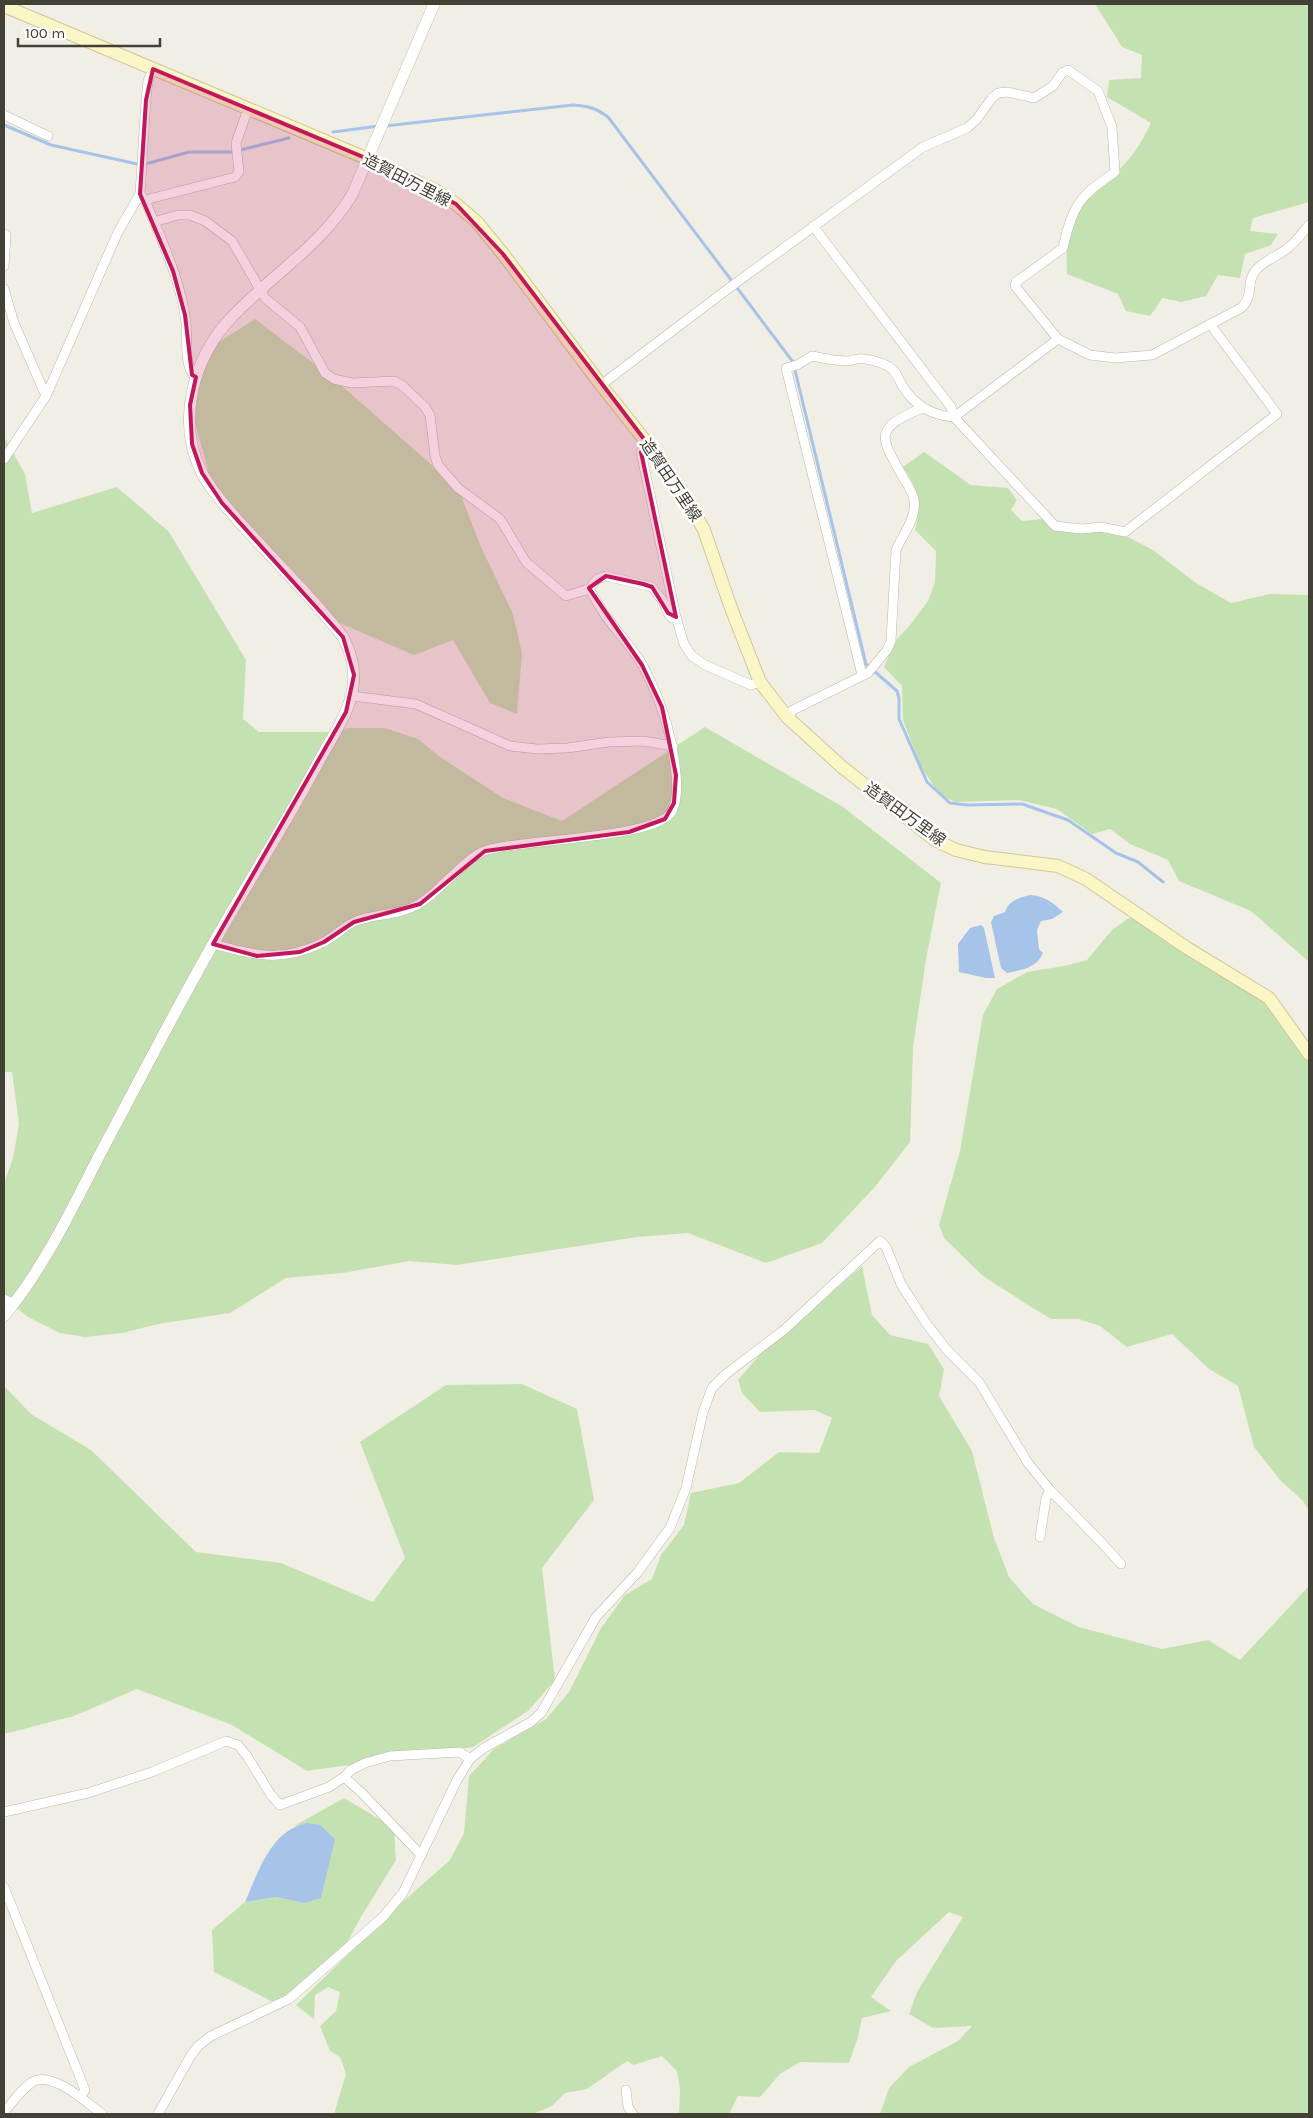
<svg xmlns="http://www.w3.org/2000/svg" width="1313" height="2118" viewBox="0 0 1313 2118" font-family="Karla,'Noto Sans JP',sans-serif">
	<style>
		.green { fill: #c4e2b1 }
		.water { fill: #a6c3e9 }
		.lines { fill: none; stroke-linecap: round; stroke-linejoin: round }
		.stream { stroke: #a6c3e9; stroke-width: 3 }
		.minor-casing { stroke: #bbb8a9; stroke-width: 10 }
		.tertiary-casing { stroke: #bbb8a9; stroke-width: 12 }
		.secondary-casing { stroke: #cdc898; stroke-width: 14 }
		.minor { stroke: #fff; stroke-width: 9 }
		.tertiary { stroke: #fff; stroke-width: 11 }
		.secondary { stroke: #faf6c6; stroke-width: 12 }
		.marked { fill: #c2185b; fill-opacity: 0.2; stroke: #c2185b; stroke-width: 4; stroke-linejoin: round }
		.labels { text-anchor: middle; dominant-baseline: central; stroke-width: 5; stroke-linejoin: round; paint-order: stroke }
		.street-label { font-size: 16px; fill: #434035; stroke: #fff }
	</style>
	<rect width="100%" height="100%" fill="#f1efe5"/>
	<g class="green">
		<path d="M1095,4H1309V202L1253,218L1250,231L1278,234L1271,245L1245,254L1240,278L1218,275L1206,296L1181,302L1163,298L1150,316L1126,311L1118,294L1067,274C1066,252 1066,223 1081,204C1087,195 1099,188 1107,181C1128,163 1139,148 1151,123L1107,97L1109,80L1141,78L1142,55L1122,47Z"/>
		<polygon points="255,319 334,379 458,488 481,547 513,614 522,653 517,714 490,703 453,640 414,655 328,618 214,492 190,405 208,349"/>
		<polygon points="4,437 25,474 32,513 117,487 169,532 246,660 243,719 259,732 329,732 348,728 385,728 418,739 440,757 503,798 562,821 705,727 843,807 941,883 926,959 913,1048 910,1142 874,1188 822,1243 766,1263 688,1233 637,1237 457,1265 409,1261 343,1273 286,1278 230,1313 158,1324 122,1333 85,1337 60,1333 28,1317 8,1301 4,1294 4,1184 13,1158 19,1124 12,1072 4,1072"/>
		<path d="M924,452L971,485L1008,488L1017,500L1011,510L1022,521L1043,519L1055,530L1103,531L1126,536L1153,550L1196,583L1231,603L1270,594L1309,595V962L1251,911L1179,881L1168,860L1130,844L1110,829L1092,834L1057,809L1019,800L955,802L940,795L921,767L903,720L902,686L884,667L896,640L910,625L928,601L935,582L936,551L915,530C922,501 919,492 903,467Z"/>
		<polygon points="1129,918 1140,921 1265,1002 1309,1062 1309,1511 1303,1501 1280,1480 1254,1447 1238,1386 1209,1369 1172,1334 1127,1347 1100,1326 1079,1319 1051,1319 1025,1303 983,1276 944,1238 939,1225 960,1151 983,1015 997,989 1027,972 1064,966 1087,960 1112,930"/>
		<polygon points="862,1266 872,1315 890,1335 928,1344 944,1369 939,1396 972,1451 994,1538 1009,1577 1033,1604 1079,1627 1162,1649 1208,1640 1240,1660 1309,1586 1309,2114 880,2114 889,2088 909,2067 958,2041 972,2026 933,2028 909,2014 917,1992 963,1917 949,1912 896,1961 871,1997 891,2011 862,2018 858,2037 849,2063 800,2062 780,2074 760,2097 738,2096 729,2114 679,2114 680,2089 677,2071 662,2056 634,2065 627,2061 587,2089 565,2093 552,2106 533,2114 334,2114 346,2074 340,2057 330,2051 320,2026 336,2011 340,1992 328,1987 315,1995 314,2019 296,2005 397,1907 450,1860 464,1833 469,1776 494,1749 546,1719 569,1692 601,1628 625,1595 652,1579 661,1555 684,1525 691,1493 739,1483 779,1452 819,1453 832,1418 815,1410 760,1412 742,1393 738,1380 763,1351"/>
		<polygon points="522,1384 577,1409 594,1500 542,1568 555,1680 528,1711 473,1747 307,1771 232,1725 137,1689 74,1716 4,1734 4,1386 31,1414 91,1450 196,1552 281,1563 373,1602 405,1558 360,1442 446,1385"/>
		<polygon points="344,1798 394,1828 396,1860 361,1917 341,1954 277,2004 214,1972 212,1930 245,1902 276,1897 304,1903 320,1825 294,1826"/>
	</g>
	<g class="water">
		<path d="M1030,895C1045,896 1052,902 1063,912L1052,919L1041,921L1037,930L1039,949L1043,953C1037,968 1021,970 1007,973L1001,968L991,922L994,916L1005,912C1009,900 1019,898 1030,895Z"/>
		<polygon points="981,925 984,928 995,978 986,978 959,972 958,944 970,928"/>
		<path d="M307,1823L320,1825L335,1839L321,1898L304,1903L276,1897L245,1902C259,1871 270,1831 307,1823Z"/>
	</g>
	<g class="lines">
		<g class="stream">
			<polyline points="4,125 51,145 137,164 149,163 189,152 232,152 289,138"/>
			<path d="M385,126L573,105C588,106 596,108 608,117L793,362L866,664L897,691L899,698V719L927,782L950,803L967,805L1022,804L1068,820L1116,853L1138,862L1163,882"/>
			<polyline points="333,132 379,126"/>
		</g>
		<defs>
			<g id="minor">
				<polyline points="4,115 48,136"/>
				<path d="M140,194L145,200C161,239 181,280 186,323C188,338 183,368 196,377"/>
				<polyline points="145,200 235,177 239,172 236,143 248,109"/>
				<polyline points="154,222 178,215 190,215 205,221 232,241 265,298 300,327 325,373 334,379 352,383 394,381 403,386 425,407 430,415 435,456 438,465 458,488 500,519 526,562 566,596 589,589 597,579 606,576 652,587 663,601 668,613 672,618 676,617"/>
				<polyline points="813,226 951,407 954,417 1055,526 1081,529 1101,527 1125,532 1277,414 1210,324"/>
				<polyline points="4,234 6,235 4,266"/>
				<polyline points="4,289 14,323 46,396"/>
				<path d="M601,385L729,288L923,147L967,128L977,119L992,98L998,93L1007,92L1034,98L1053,86L1062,73L1068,70L1098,91L1112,127L1115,172C1079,197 1073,204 1063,248L1016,282L1015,286L1058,339L1090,355L1115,358L1152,355L1241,308C1255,295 1245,283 1256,270C1265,260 1278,256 1288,248C1296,242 1303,232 1309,225"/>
				<polyline points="647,443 641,452 676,617 684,644 692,656 705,665 751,685 760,682"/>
				<polyline points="4,459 46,396 118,232 140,194 146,100 148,81 153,69"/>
				<path d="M862,675L786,368L797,365L812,356C823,358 835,361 847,361C851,361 854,359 858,359C867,358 880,362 888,366C897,371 898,379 903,387C914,405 933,416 954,417L1058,339"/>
				<polyline points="352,696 416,704 510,746 537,749 567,748 609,742 643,741 673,746"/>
				<path d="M787,717L793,710L868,673L887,650L891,641L896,550C903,534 917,518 914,500C913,493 908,485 904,479C881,437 871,430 922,408"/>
				<path d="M213,944C256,955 280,963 322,943C334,937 343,927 354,922C375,913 399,916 419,904C441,891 465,857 487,850C522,839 657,839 672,811C678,799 677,779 675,766C671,731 660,698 643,666C633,648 617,632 605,615C599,606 595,598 589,589"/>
				<polyline points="4,1299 14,1304"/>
				<polyline points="1040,1537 1046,1498 1050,1490"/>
				<polyline points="344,1777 362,1793 421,1855"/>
				<polyline points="4,1812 88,1793 152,1772 226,1741 238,1745 247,1756 271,1795 280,1805 329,1787 344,1777 351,1770 365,1763 390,1756 460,1752 470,1759"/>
				<polyline points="4,1887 85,2090 80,2097"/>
				<polyline points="626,2090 628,2107 633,2114"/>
				<path d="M4,2112C12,2103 23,2087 34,2081C54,2072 87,2103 102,2114"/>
				<polyline points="158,2114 190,2057 198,2046 211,2036 289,1999 383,1917 403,1893 457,1780 470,1759 484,1748 531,1722 541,1713 596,1617 637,1573 670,1528 686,1488 703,1412 712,1388 726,1374 784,1330 880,1241 886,1247 901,1284 926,1323 947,1350 979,1382 1028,1463 1050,1490 1101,1542 1121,1564"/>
			</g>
			<path id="tertiary" d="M4,1316C43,1269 71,1211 99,1156C137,1085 173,1014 213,944C248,882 287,822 320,759C331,739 345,719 351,697C357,676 353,656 343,637C313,598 277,564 244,527C229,510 213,493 202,473C176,422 193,359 230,319C270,276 321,246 352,195L434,4"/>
			<polyline id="secondary" points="4,6 368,159 435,190 456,204 477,222 503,254 601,385 647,443 684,494 704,530 731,608 760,682 787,717 842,767 935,840 956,850 985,857 1058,866 1086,879 1187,948 1269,998 1309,1054"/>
		</defs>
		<use href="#minor" class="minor-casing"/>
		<use href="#tertiary" class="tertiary-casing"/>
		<use href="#secondary" class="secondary-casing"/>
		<use href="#minor" class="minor"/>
		<use href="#tertiary" class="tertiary"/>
		<use href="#secondary" class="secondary"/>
	</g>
	<path class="marked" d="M153,69L368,159L456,204L503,254L647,443L641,452L676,617L668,613L652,587L643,584L606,576L589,588L642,665L662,707L676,775L674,803L665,819L629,832L485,851L420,904L354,922L324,942L300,952L257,956L213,944L346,712L354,675L343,637L222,503L202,473L192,444L190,405L196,377L192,375L185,315L173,271L140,194L146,100Z"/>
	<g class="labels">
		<g class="street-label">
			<text transform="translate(407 180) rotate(27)">造賀田万里線</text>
			<text transform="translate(671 480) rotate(56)">造賀田万里線</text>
			<text transform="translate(905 814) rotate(36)">造賀田万里線</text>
		</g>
	</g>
	<rect width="1313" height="2118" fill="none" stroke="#434035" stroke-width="10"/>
	<path d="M18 38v8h142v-8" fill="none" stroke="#434035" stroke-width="2.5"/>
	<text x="25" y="38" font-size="15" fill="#434035" stroke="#ffffff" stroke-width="4" paint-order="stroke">100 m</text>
</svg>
